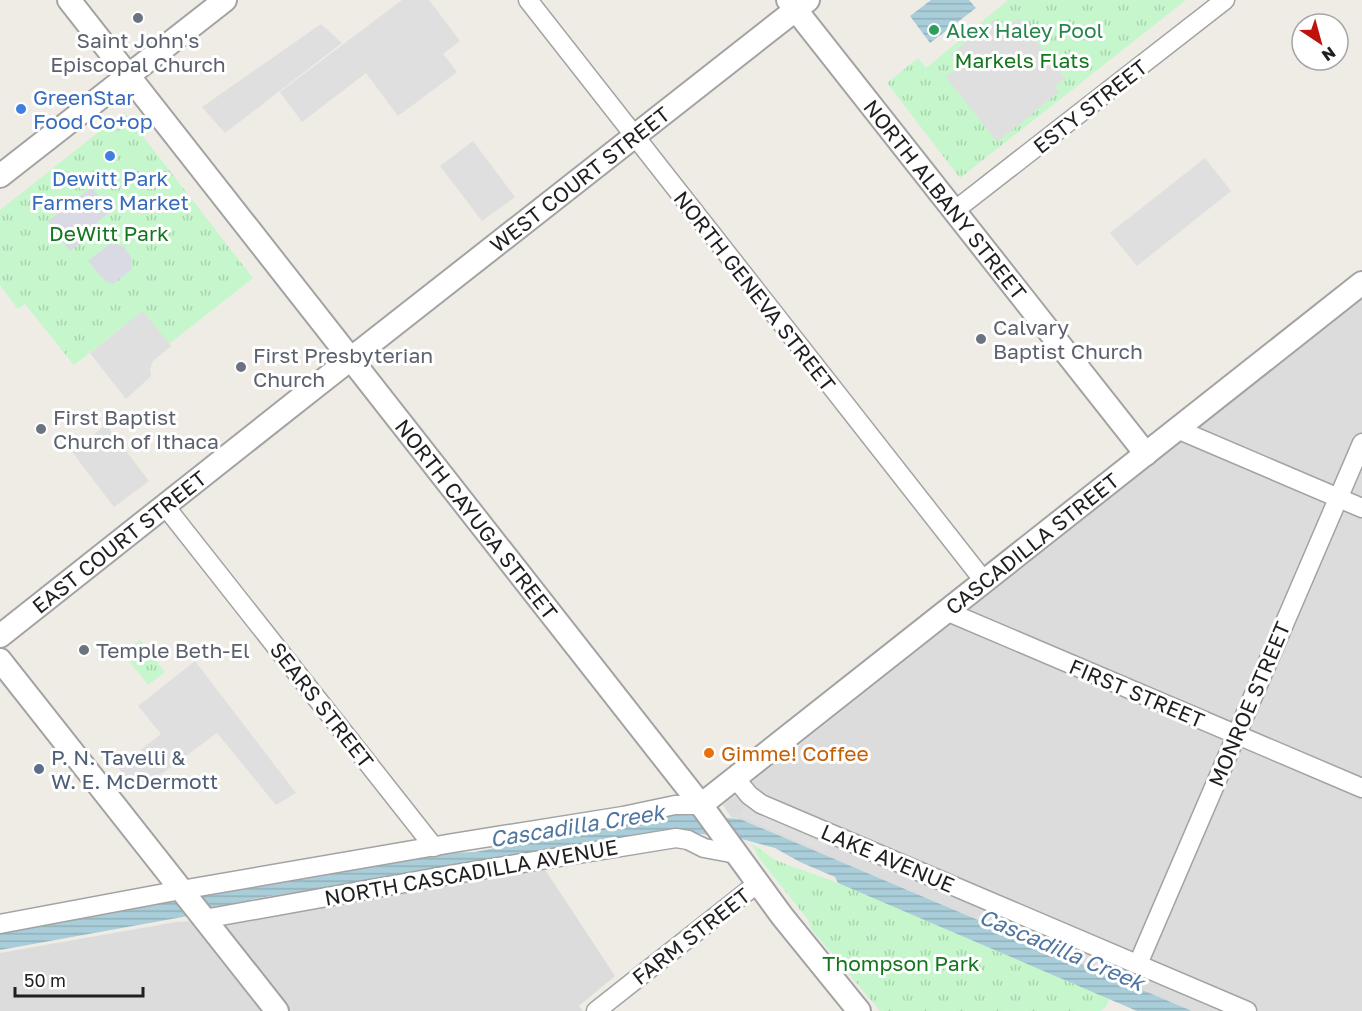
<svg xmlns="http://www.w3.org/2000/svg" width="1362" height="1011" viewBox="0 0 1362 1011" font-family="'Golos Text',sans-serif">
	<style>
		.residential { fill: #dddcdc }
		.park { fill: url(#park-tufts) }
		.parking { fill: #dfdfdf }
		.plaza { fill: #dadae5 }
		.water { fill: url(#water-rules) }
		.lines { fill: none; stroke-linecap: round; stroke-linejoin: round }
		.minor-casing { stroke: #a3a3a3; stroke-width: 21 }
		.tertiary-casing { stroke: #a3a3a3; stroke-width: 26 }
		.minor { stroke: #fff; stroke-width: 18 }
		.tertiary { stroke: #fff; stroke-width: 22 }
		.worship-dot { fill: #6b7280; stroke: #fff; stroke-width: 2 }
		.leisure-dot { fill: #2e9e5b; stroke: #fff; stroke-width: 2 }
		.shop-dot { fill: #3f7fe0; stroke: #fff; stroke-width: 2 }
		.food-dot { fill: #e8710a; stroke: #fff; stroke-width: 2 }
		.service-dot { fill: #5c6f8a; stroke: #fff; stroke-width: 2 }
		.labels { text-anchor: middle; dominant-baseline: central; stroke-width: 6; stroke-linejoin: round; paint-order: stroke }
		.leisure-label { font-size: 21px; fill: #27864d; stroke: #fff; text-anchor: start }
		.worship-label { font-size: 21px; fill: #5b616d; stroke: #fff; text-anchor: start }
		.park-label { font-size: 21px; fill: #14761e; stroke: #fff }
		.shop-label { font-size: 21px; fill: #366cbe; stroke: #fff; text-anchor: start }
		.street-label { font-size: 21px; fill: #1f1f1f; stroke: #fff }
		.food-label { font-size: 21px; fill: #c56008; stroke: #fff; text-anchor: start }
		.service-label { font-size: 21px; fill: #4e5e75; stroke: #fff; text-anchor: start }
		.water-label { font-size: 22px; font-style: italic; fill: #4f76a0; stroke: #fff }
	</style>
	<defs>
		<pattern id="park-tufts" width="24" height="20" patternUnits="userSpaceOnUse" patternTransform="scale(1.5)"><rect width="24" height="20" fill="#c6f6cb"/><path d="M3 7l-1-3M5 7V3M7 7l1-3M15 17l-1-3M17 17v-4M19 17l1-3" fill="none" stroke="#aad2ae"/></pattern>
		<pattern id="water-rules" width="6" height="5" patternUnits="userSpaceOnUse" patternTransform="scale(1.5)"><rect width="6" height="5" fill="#a9ced9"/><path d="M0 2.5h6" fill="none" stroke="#91b0ba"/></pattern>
	</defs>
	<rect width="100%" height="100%" fill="#efece6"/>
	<g class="residential">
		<polygon points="1362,299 1362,1011 1192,1011 740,819 731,817 723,805"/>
		<polygon points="542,865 615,976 579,1006 583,1011 0,1011 0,953 176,922 237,918"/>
	</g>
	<g class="park">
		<polygon points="1008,0 1186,0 960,178 887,83 918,58 926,68"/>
		<polygon points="124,112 253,278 169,344 143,311 74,365 25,304 18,309 0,285 0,210"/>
		<polygon points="140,640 165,672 148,685 123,653"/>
		<polygon points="751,843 775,860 838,883 1109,999 1106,1007 1100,1011 880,1011 812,930 808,920 759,858"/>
	</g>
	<g class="parking">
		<polygon points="402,0 429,0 460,41 443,54 457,72 398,116 366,73 302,122 280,92"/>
		<polygon points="1018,18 1065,78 1055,86 1059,92 997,142 946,77 961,66 951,54 995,19 1003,30"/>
		<polygon points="321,24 342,43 225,133 202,107"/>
		<polygon points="473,141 515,197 482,221 440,166"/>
		<polygon points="1205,158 1231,191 1137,266 1110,233"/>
		<polygon points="143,311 171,346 153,361 150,370 151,376 126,399 90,353"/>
		<polygon points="106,425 149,481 114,507 72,452"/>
		<polygon points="195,661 221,695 296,793 276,805 217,733 137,792 118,768 161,734 138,706"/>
		<polygon points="745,804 829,841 824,852 740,816"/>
	</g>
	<g class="plaza">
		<polygon points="92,187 110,212 96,223 100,228 70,251 48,221"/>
		<polygon points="111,243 123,246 131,257 132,269 113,284 104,280 88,261"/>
	</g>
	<g class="water">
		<polygon points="931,0 969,0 976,8 930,43 910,16"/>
		<polygon points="673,814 740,819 1192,1011 1137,1011 838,883 835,877 800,862 775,848 742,839 678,831 352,886 315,889 253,899 238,907 0,950 0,931 447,853 475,852"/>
	</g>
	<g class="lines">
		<defs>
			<g id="minor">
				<polyline points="528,0 984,581"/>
				<polyline points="954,211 1225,0"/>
				<polyline points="1177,429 1362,508"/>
				<polyline points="165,506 434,847"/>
				<polyline points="946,611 1362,788"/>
				<polyline points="735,778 749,795 761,804 1247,1011"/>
				<polyline points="204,919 455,874 676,838 688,840 704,848 736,854"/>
				<polyline points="0,924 181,890 453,843 623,816 675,805 701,805"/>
				<polyline points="1138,964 1362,443"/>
				<polyline points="596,1011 758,883"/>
			</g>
			<g id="tertiary">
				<path id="s1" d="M69,0L701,805L782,916L859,1011"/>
				<path id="s2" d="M788,0L1146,454"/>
				<polyline points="0,176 225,0"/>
				<path id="s3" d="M0,636L311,390L808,0"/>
				<polyline points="0,660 277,1011"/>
				<path id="s4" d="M701,805L1362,283"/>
			</g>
		</defs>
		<use href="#minor" class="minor-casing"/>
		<use href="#tertiary" class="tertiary-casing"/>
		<use href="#minor" class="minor"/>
		<use href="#tertiary" class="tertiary"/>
	</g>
	<g class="worship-dot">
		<circle cx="138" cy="18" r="6"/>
		<circle cx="981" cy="339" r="6"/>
		<circle cx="241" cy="367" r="6"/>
		<circle cx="41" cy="429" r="6"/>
		<circle cx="84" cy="650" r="6"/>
	</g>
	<circle class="leisure-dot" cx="934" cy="30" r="6"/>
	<g class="shop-dot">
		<circle cx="21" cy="109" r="6"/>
		<circle cx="110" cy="156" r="6"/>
	</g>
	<circle class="food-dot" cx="709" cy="753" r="6"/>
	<circle class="service-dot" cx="39" cy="769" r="6"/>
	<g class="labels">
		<g class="leisure-label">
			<text x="946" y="30">Alex Haley Pool</text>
		</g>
		<g class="worship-label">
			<text x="138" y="40" text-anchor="middle">Saint John's<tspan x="138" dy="24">Episcopal Church</tspan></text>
			<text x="993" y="327">Calvary<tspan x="993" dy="24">Baptist Church</tspan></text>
			<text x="253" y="355">First Presbyterian<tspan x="253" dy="24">Church</tspan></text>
			<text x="53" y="417">First Baptist<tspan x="53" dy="24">Church of Ithaca</tspan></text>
			<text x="96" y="650">Temple Beth-El</text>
		</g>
		<g class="park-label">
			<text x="1022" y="60">Markels Flats</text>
			<text x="109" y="233">DeWitt Park</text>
			<text x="901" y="963">Thompson Park</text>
		</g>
		<g class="shop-label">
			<text x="33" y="97">GreenStar<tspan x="33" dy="24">Food Co+op</tspan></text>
			<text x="110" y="178" text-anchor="middle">Dewitt Park<tspan x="110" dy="24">Farmers Market</tspan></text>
		</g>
		<g class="street-label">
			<text transform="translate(1090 106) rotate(-38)">ESTY STREET</text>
			<text stroke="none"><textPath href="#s3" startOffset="738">WEST COURT STREET</textPath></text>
			<text stroke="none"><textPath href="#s2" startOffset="254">NORTH ALBANY STREET</textPath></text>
			<text transform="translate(755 291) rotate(52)">NORTH GENEVA STREET</text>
			<text stroke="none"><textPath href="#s1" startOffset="660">NORTH CAYUGA STREET</textPath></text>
			<text stroke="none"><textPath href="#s3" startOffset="152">EAST COURT STREET</textPath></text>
			<text stroke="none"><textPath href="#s4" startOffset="422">CASCADILLA STREET</textPath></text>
			<text transform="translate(1137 693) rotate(23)">FIRST STREET</text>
			<text transform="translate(1249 704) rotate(-67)">MONROE STREET</text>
			<text transform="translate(322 705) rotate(52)">SEARS STREET</text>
			<text transform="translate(888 858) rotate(23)">LAKE AVENUE</text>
			<text transform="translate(471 872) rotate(-10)">NORTH CASCADILLA AVENUE</text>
			<text transform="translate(691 936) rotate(-38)">FARM STREET</text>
		</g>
		<g class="food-label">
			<text x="721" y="753">Gimme! Coffee</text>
		</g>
		<g class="service-label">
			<text x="51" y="757">P. N. Tavelli &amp;<tspan x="51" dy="24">W. E. McDermott</tspan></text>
		</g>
		<g class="water-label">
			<text transform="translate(577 825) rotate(-9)">Cascadilla Creek</text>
			<text transform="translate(1062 949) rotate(23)">Cascadilla Creek</text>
		</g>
	</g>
	<g transform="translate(1320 42) rotate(144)"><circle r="28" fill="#ffffff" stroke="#a5a5a5" stroke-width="1.5"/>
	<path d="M0-4.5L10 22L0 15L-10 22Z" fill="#bf120f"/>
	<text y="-9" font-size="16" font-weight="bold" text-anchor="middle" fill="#1f1f1f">N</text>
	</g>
	<path d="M15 987v9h128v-9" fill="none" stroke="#1f1f1f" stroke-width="3"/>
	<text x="24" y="987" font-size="18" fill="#1f1f1f" stroke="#ffffff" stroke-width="4.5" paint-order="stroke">50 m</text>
</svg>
